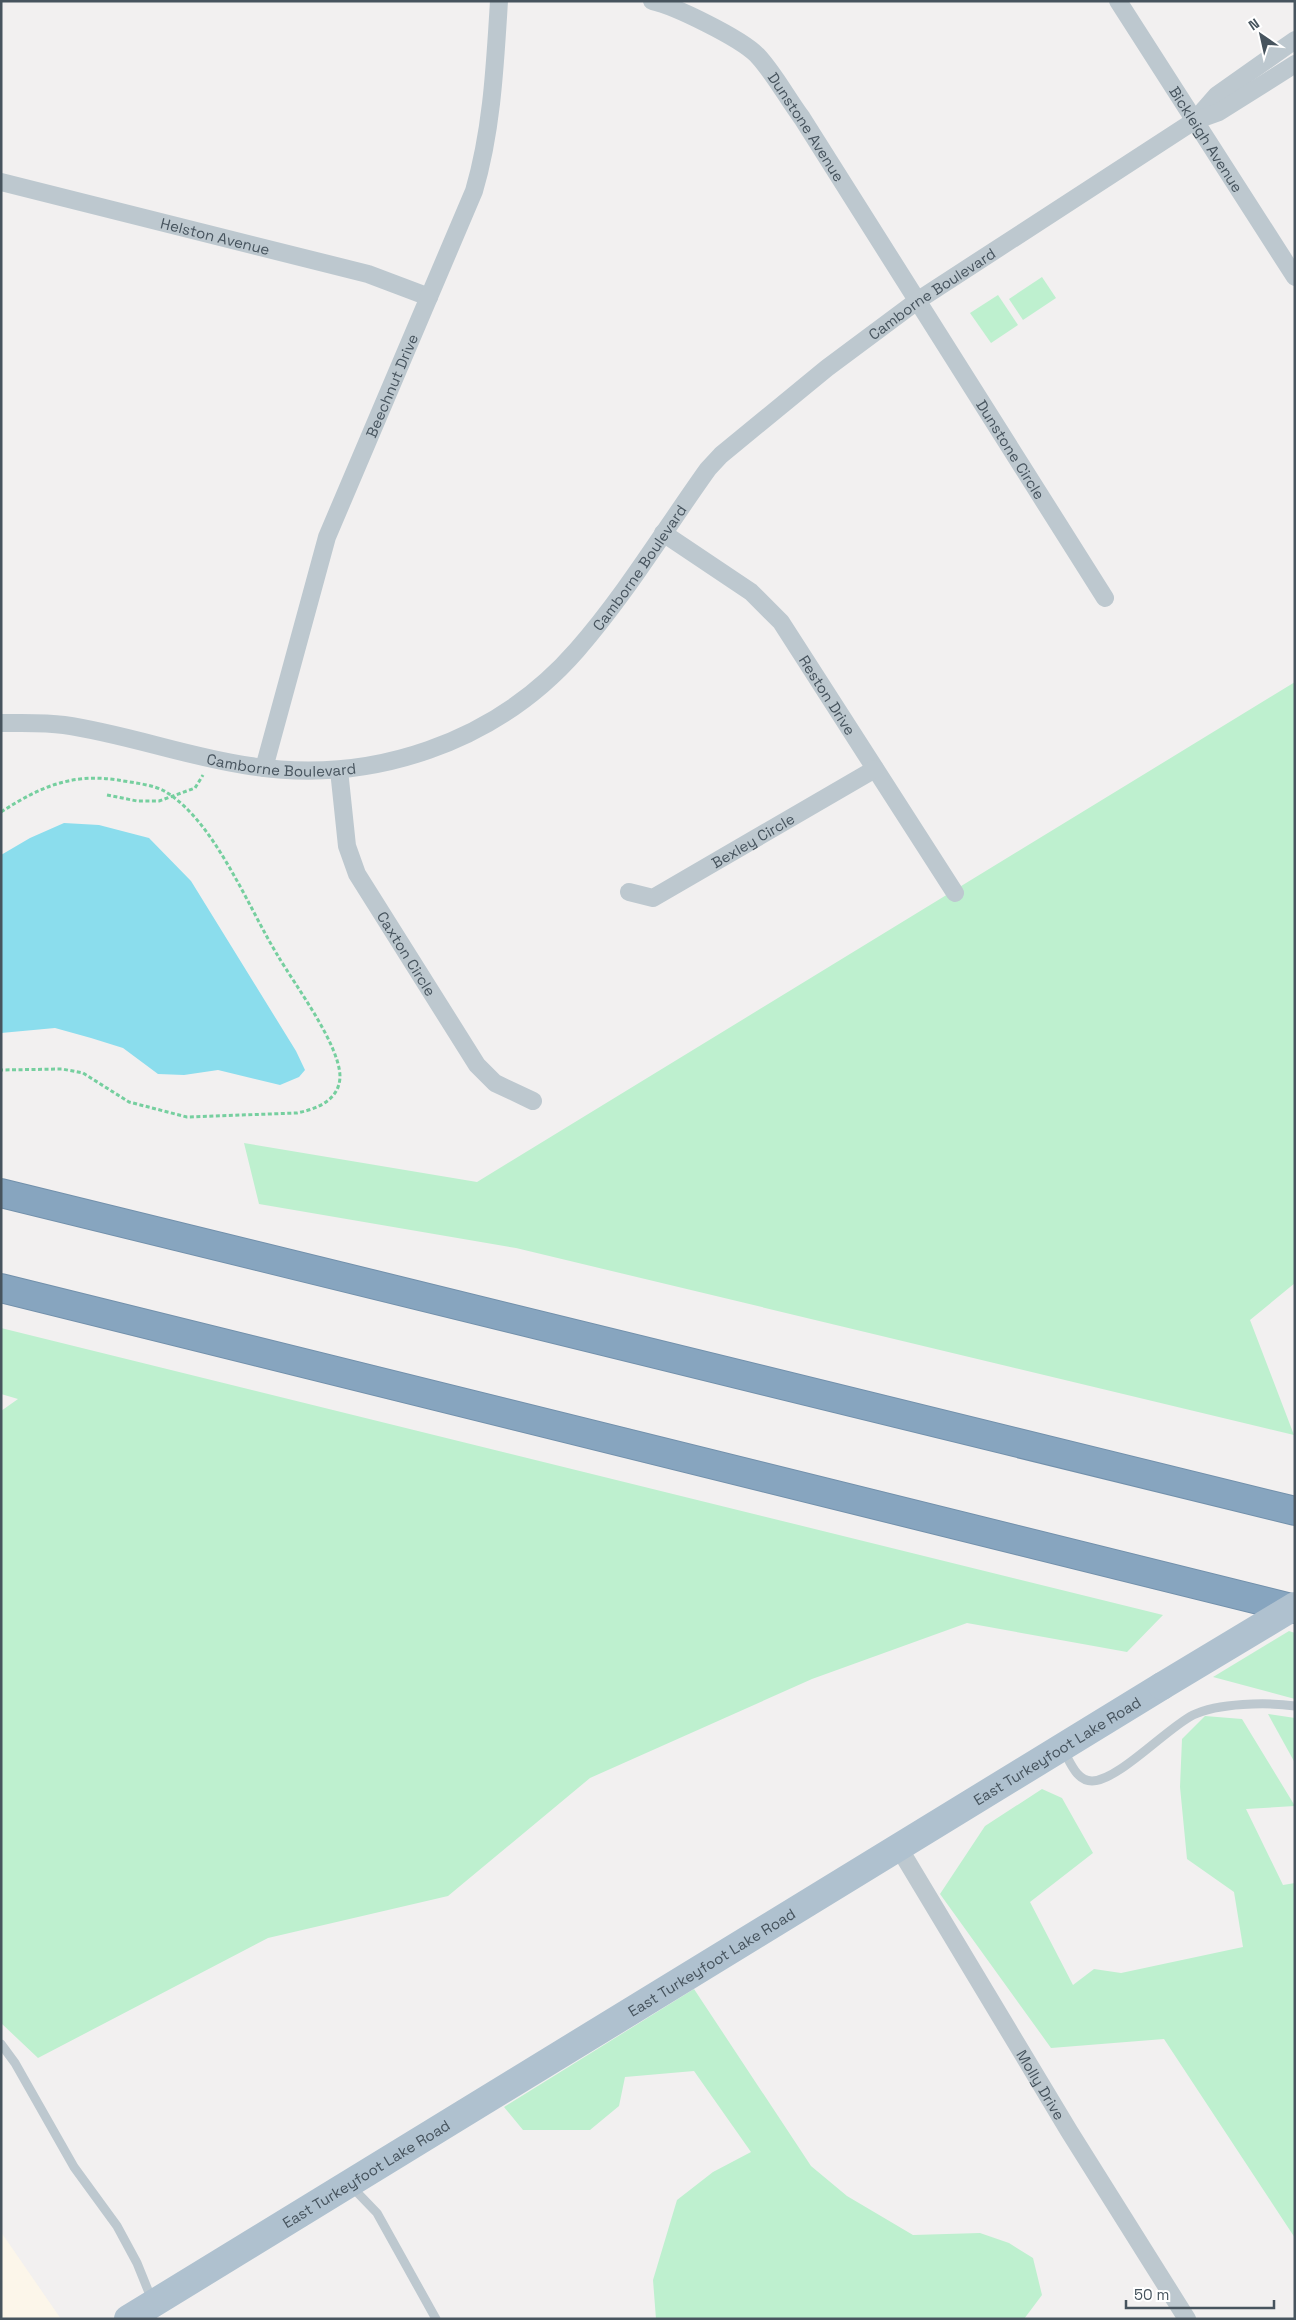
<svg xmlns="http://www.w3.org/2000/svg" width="1296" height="2320" viewBox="0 0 1296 2320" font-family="'Space Grotesk',sans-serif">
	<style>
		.commercial { fill: #fcf6ea }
		.green { fill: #bef0cf }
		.water { fill: #8bdded }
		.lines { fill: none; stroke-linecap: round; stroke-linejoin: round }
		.motorway-casing { stroke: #7290ab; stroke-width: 30 }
		.path { stroke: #76cf9f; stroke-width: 3; stroke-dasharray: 4 2.5; stroke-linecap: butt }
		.service { stroke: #bdc8cf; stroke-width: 9 }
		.minor { stroke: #bdc8cf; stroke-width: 18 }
		.primary { stroke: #afc1cf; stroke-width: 28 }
		.motorway { stroke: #87a5bf; stroke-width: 28 }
		.primary-bridge { stroke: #afc1cf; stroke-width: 28 }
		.labels { text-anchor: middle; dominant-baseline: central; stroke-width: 4; stroke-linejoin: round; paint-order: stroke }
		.street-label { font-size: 15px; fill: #47545e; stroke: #fff }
	</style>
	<rect width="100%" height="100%" fill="#f2f0f0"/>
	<polygon class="commercial" points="1,2232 61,2319 1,2319"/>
	<g class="green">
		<polygon points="1042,277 1056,298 1023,320 1009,299"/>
		<polygon points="998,295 1018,325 991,343 970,313"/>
		<polygon points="1295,682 1295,1283 1250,1320 1294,1435 516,1248 259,1204 244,1143 477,1182"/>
		<polygon points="1,1328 1163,1615 1127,1652 967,1623 812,1679 590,1778 448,1896 268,1938 38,2058 1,2023 1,1411 18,1399 1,1394"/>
		<polygon points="1289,1631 1295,1633 1295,1699 1213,1677"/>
		<polygon points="1268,1714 1295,1718 1295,1763"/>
		<polygon points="1205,1716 1242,1719 1295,1806 1246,1809 1283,1885 1295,1883 1295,2238 1164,2039 1051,2048 940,1894 985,1826 1042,1789 1062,1798 1093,1853 1030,1902 1073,1985 1094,1969 1121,1973 1243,1947 1234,1892 1187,1859 1180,1787 1182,1739"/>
		<polygon points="694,1989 811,2166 847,2196 913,2235 980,2233 1009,2243 1033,2258 1042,2295 1024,2319 656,2319 653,2280 677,2200 713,2172 751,2152 694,2071 625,2077 619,2106 590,2130 523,2130 504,2107"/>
	</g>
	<polygon class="water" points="64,823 99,825 149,838 191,881 296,1051 305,1070 299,1077 280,1085 218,1070 184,1075 158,1074 123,1048 91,1038 55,1028 1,1033 1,855 30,838"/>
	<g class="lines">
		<defs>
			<g id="motorway">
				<polyline points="1,1193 1295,1511"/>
				<polyline points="1,1288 1295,1609"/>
			</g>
		</defs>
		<use href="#motorway" class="motorway-casing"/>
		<g class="path">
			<polyline points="107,795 137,801 159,801 195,788 203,775"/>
			<path d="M1,812C40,787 71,773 118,780C133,783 153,784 166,792C215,822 248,907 278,956C295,985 340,1045 340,1077C339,1101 316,1109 297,1113L187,1117L129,1102L83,1073L62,1069L1,1070"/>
		</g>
		<g class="service">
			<path d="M1063,1750C1070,1761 1076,1781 1092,1781C1118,1781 1167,1728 1193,1715C1218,1703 1267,1702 1295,1706"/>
			<polyline points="1,2044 15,2063 74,2167 117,2226 137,2263 152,2300"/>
			<polyline points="351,2186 377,2213 436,2319"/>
		</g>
		<g class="minor">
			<path id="s1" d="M652,1C675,6 740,38 757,55C774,73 787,98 802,118L1105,598"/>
			<path id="s2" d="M1118,1L1295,277"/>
			<polyline points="1196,119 1217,95 1295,40"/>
			<path id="s3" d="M1,182L368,274L429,297"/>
			<path id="s4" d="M663,533L751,592L781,622L955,893"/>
			<path id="s5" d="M1,723C22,723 44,722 64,725C127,734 187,757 250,766C371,785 496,743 577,650C626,594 665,529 708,469L721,455L827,368L917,301L1194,121L1219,112L1295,64"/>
			<path id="s6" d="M264,768L327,537L474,191C492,130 495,65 499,1"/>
			<path id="s7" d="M339,770L347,846L357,874L477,1065L495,1083L533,1101"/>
			<path id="s8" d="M629,892L653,898L875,769"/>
			<path id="s9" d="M899,1848L1069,2131L1187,2319"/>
		</g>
		<path class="primary" id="s10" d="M128,2319L1162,1686"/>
		<use href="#motorway" class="motorway"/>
		<polyline class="primary-bridge" points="1162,1686 1295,1606"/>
	</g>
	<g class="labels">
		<g class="street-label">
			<text stroke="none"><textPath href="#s1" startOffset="206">Dunstone Avenue</textPath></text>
			<text stroke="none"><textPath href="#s2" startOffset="164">Bickleigh Avenue</textPath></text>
			<text stroke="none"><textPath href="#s3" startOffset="221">Helston Avenue</textPath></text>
			<text stroke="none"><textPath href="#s5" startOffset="1124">Camborne Boulevard</textPath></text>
			<text stroke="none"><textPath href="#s6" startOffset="404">Beechnut Drive</textPath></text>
			<text stroke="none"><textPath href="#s1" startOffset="588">Dunstone Circle</textPath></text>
			<text stroke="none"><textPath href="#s5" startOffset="719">Camborne Boulevard</textPath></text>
			<text stroke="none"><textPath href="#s4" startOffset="235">Reston Drive</textPath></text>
			<text stroke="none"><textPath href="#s5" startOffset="285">Camborne Boulevard</textPath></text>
			<text stroke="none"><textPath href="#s8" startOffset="140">Bexley Circle</textPath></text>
			<text stroke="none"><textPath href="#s7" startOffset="200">Caxton Circle</textPath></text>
			<text stroke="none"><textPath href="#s10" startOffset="1089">East Turkeyfoot Lake Road</textPath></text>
			<text stroke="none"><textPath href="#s10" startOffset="684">East Turkeyfoot Lake Road</textPath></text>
			<text stroke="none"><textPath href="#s9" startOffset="276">Molly Drive</textPath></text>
			<text stroke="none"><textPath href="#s10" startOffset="279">East Turkeyfoot Lake Road</textPath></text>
		</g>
	</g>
	<rect width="1296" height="2320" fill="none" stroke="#47545e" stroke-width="5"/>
	<g transform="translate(1261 35) rotate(326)" stroke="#ffffff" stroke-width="4" paint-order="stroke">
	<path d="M0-4L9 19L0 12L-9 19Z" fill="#47545e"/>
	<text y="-8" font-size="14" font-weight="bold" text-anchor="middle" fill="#47545e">N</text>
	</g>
	<path d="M1126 2300v8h148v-8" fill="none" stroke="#47545e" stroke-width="2.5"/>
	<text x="1134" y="2300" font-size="15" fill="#47545e" stroke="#ffffff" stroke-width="4" paint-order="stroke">50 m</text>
</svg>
